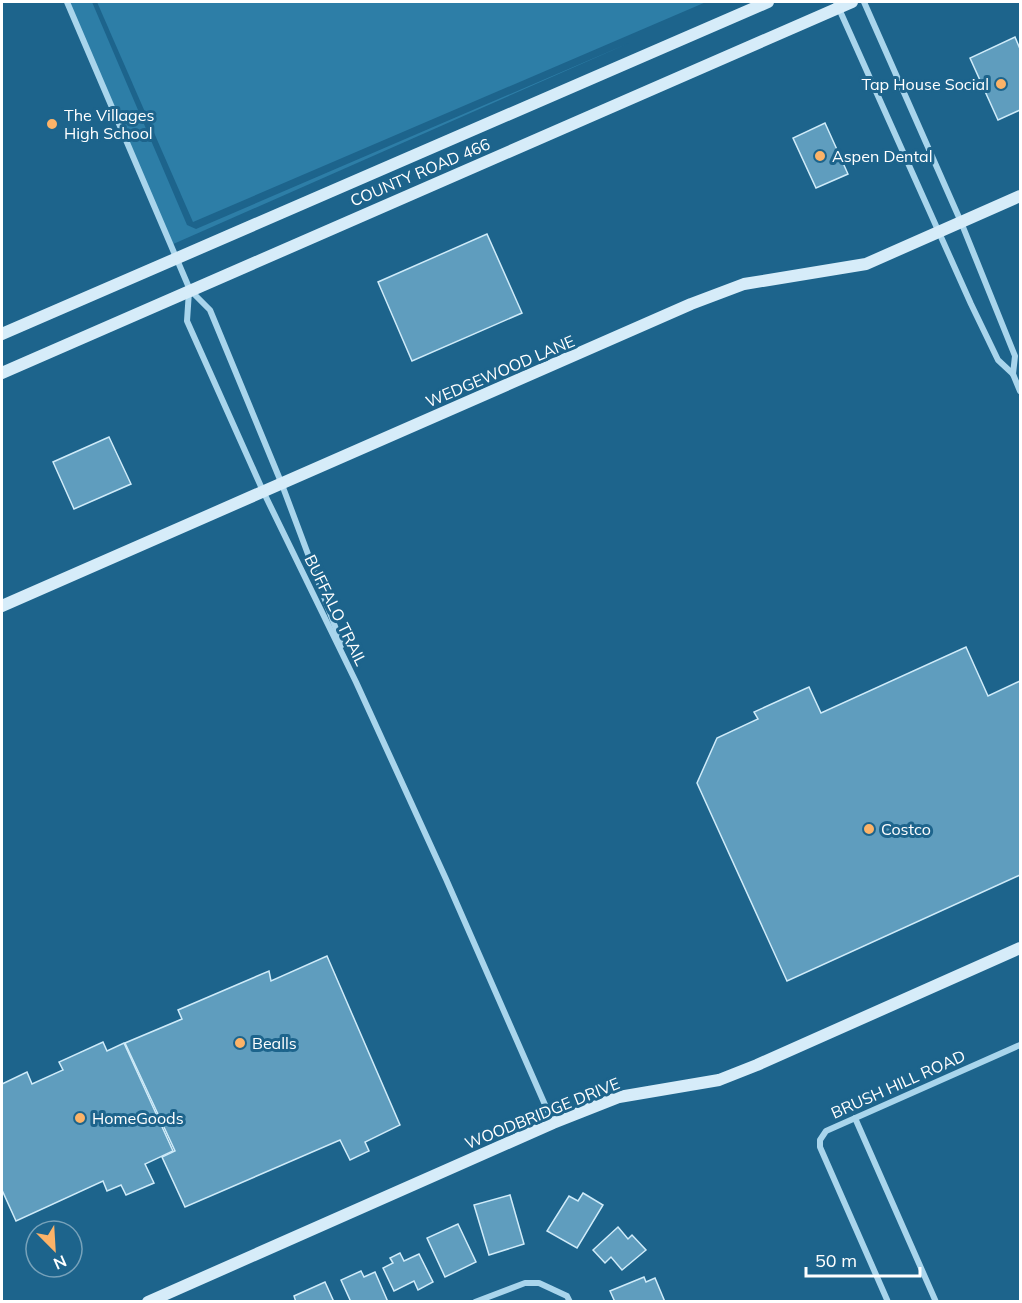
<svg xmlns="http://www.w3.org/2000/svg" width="1022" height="1303" viewBox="0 0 1022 1303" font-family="Mulish,sans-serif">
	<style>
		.green { fill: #2d7ea7 }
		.building { fill: #5f9dbe; stroke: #cfebf9; stroke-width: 1.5 }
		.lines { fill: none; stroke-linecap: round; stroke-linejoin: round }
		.street { stroke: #a9d5ec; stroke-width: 6 }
		.secondary { stroke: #d6ecf9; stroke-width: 12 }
		.poi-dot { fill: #fcb368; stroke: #1d648c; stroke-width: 2 }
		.labels { text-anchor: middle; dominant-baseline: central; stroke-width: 6; stroke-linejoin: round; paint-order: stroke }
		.poi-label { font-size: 16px; fill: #fff; stroke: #1d648c; text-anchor: start }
		.street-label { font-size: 16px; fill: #fff; stroke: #1d648c }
	</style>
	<rect width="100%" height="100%" fill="#1d648c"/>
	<g class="green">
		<polygon points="67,2 92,2 187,225 196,229 629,43 171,245"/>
		<polygon points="97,2 706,2 193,222"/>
	</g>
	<g class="building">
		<polygon points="1015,37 1020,49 1020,110 998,120 970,58"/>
		<polygon points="825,123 848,174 816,188 793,138"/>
		<polygon points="487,234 522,313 412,361 378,282"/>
		<polygon points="109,437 131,484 74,509 53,462"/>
		<polygon points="966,647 988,696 1020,681 1020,875 787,981 697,783 717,738 758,719 754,712 809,687 821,713"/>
		<polygon points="327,956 400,1125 365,1142 369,1151 350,1160 340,1140 185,1207 162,1157 175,1151 125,1043 182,1019 178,1010 269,971 271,981"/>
		<polygon points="103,1042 107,1051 124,1043 173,1151 145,1164 154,1183 126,1195 121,1185 107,1191 103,1181 16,1221 2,1190 2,1084 27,1072 32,1084 63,1070 59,1062"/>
		<polygon points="583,1193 603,1205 577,1248 547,1231 569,1196 578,1201"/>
		<polygon points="510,1195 524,1244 489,1255 474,1205"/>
		<polygon points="458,1224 476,1262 445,1277 427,1238"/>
		<polygon points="618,1227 628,1239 632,1235 646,1250 622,1270 611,1257 605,1263 593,1250"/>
		<polygon points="400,1253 404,1261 419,1254 433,1282 418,1290 414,1281 394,1291 383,1268 393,1263 390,1258"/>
		<polygon points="361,1271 364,1277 375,1272 388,1302 351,1302 341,1280"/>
		<polygon points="644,1277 646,1282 655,1278 665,1302 615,1302 610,1291"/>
		<polygon points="325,1282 334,1302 296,1302 294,1296"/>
	</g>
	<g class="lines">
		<g class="street">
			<polyline points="67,2 190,290 210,310 281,482 342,645"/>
			<polyline points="836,2 971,304 998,360 1013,374 1020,391"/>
			<polyline points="864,2 961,222 1015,356 1013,374"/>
			<polyline points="189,291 187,321 263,491 356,682 446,879 553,1123"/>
			<polyline points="855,1118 936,1302"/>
			<polyline points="475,1302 525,1283 539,1283 567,1296 570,1302"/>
			<polyline points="888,1302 820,1147 820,1140 826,1131 1020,1045"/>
		</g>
		<g class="secondary">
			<polyline points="2,334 768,2"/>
			<polyline points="2,373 852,2"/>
			<polyline points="2,606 691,304 744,284 866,264 1020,196"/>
			<polyline points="148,1302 553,1123 619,1097 719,1080 757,1065 1020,948"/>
		</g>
	</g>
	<g class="poi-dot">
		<circle cx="1001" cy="84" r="6"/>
		<circle cx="52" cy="124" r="6"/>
		<circle cx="820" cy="156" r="6"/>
		<circle cx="869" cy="829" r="6"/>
		<circle cx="240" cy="1043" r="6"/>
		<circle cx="80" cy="1118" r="6"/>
	</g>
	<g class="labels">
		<g class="poi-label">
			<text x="989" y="84" text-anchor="end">Tap House Social</text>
			<text x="64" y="115">The Villages<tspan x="64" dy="18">High School</tspan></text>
			<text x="832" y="156">Aspen Dental</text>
			<text x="881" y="829">Costco</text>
			<text x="252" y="1043">Bealls</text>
			<text x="92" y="1118">HomeGoods</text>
		</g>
		<g class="street-label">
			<text transform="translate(420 172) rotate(-23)">COUNTY ROAD 466</text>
			<text transform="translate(500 371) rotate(-23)">WEDGEWOOD LANE</text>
			<text transform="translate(336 610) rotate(64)">BUFFALO TRAIL</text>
			<text transform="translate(898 1084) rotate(-24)">BRUSH HILL ROAD</text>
			<text transform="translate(542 1113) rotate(-22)">WOODBRIDGE DRIVE</text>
		</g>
	</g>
	<rect width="1022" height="1303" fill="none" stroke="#ffffff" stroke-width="6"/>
	<g transform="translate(54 1249) rotate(156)"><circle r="28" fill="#1d648c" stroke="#77a2ba" stroke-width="1.5"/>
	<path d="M0-4.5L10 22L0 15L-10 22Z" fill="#fcb368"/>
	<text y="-9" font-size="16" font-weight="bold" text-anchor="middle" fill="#ffffff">N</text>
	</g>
	<path d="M806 1267v9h114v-9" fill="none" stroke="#ffffff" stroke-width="3"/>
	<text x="815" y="1267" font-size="18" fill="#ffffff" stroke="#1d648c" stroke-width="4.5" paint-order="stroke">50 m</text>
</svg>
